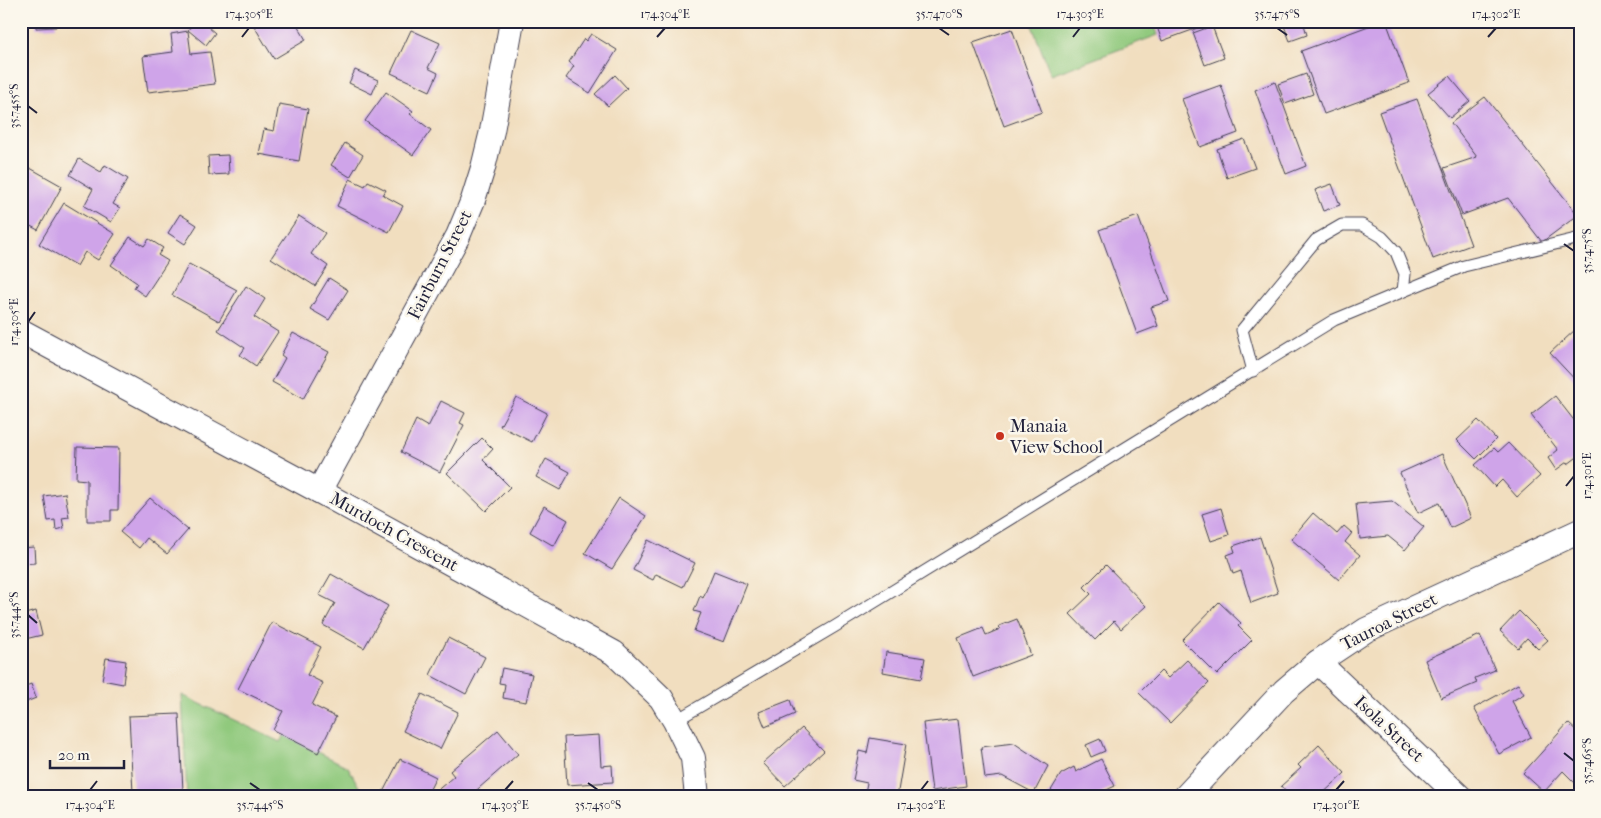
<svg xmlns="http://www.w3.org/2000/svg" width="1601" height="818" viewBox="0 0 1601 818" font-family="'IM FELL French Canon',serif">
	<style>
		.green { fill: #90c97d; stroke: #59765c }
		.building { fill: #cfa4e9 }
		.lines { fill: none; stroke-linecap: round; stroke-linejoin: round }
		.lane-casing { stroke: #413e4f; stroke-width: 13 }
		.street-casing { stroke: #413e4f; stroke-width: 26 }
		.lane { stroke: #fff; stroke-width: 11 }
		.street { stroke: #fff; stroke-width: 24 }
		.ticks { fill: none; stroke: #22223b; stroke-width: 2 }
		.poi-dot { fill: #c8321e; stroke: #fbf7ec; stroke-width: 2 }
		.labels { text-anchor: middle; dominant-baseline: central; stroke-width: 5; stroke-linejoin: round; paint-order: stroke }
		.street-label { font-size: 18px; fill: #22223b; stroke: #fbf7ec }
		.poi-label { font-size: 18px; fill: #22223b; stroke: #fbf7ec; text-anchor: start }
		.neatline { fill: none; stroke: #22223b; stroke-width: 2 }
		.ticks-label { font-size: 12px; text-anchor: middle; fill: #22223b }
	</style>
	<rect width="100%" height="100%" fill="#fbf7ec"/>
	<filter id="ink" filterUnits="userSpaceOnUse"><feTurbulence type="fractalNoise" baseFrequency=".02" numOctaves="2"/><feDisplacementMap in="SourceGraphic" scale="10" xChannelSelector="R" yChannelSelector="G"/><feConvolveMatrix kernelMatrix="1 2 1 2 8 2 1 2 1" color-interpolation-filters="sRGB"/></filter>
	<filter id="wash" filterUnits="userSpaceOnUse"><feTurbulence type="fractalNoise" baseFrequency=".0096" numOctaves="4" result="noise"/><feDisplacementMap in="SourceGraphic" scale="20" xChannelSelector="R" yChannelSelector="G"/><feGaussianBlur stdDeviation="1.12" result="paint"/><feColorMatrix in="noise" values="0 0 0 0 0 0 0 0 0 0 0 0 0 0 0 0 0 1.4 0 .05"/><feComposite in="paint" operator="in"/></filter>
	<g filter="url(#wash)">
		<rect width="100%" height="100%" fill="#f1debf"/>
		<g class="green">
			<polygon points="1037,21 1153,21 1158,35 1051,75 1031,23"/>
			<polygon points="182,695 280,742 284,735 348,767 359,787 376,797 187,797"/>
		</g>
		<g id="blocks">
			<g class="building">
				<polygon points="36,21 55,21 56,27 36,28"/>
				<polygon points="195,21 201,21 215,33 206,45 188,30"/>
				<polygon points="251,21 295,21 306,40 274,59"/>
				<polygon points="1155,21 1217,21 1162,41"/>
				<polygon points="1282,21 1303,21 1307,35 1290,41"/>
				<polygon points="1382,21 1386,21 1409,83 1324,114 1301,51"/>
				<polygon points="1212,26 1224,58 1205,65 1193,33"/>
				<polygon points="1012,29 1042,112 1004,126 973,42"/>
				<polygon points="411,30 440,43 428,68 438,73 430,91 391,73"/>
				<polygon points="188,31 191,54 210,52 215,84 148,92 143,56 173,52 171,34"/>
				<polygon points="591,34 617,50 590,93 566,78 574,66 569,62 584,39 586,41"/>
				<polygon points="355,70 378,80 372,94 349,83"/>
				<polygon points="1306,74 1313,94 1285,104 1278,84"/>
				<polygon points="615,75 627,88 608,106 595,94"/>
				<polygon points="1449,76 1470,101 1450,118 1428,93"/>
				<polygon points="1275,82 1306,166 1286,174 1255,90"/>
				<polygon points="1221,85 1238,133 1200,147 1182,99"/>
				<polygon points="386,92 413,111 410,114 431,130 413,155 365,121"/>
				<polygon points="1485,97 1578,215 1542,242 1508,198 1462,215 1444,168 1477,157 1451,123"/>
				<polygon points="1417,99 1471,245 1433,259 1379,112"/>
				<polygon points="279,104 308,109 299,161 259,154 264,129 274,131"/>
				<polygon points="1244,139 1255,168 1227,178 1217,149"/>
				<polygon points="345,143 363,155 350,177 331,165"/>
				<polygon points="228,155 229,174 209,175 208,156"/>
				<polygon points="79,159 101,172 105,165 128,179 113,204 120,208 111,222 84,206 93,189 70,175"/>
				<polygon points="30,168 62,186 38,230 23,222 27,214 21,211 21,184"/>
				<polygon points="350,179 365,186 368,181 386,190 383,195 403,206 389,232 337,206"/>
				<polygon points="1332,184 1340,205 1323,211 1315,190"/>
				<polygon points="64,203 115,234 98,260 85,252 77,266 39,244"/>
				<polygon points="180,214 197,225 185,244 168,233"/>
				<polygon points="299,216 325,233 311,254 328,266 315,286 271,258"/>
				<polygon points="1138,216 1169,301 1151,307 1158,326 1137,334 1099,230"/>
				<polygon points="130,237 144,246 149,239 163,248 158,255 168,261 145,296 134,288 137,283 111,265"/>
				<polygon points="189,264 237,290 219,321 172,295"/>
				<polygon points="329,278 348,290 329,320 310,309"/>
				<polygon points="246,286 265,299 254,317 278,332 256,366 240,355 245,348 218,330"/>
				<polygon points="1576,329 1580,332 1580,385 1550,353"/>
				<polygon points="293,333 329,352 303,399 272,382 285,358 281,355"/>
				<polygon points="1555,396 1580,428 1580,455 1568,464 1567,462 1556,470 1548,458 1558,450 1531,415"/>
				<polygon points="516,397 547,413 532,442 500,426"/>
				<polygon points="441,401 465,413 460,423 464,425 440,472 401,452 416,420 428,427"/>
				<polygon points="1478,420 1496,439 1476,459 1457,440"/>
				<polygon points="482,438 493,449 483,460 510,487 486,511 447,473"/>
				<polygon points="1508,443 1540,476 1517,497 1502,480 1495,487 1475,465 1494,448 1498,452"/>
				<polygon points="77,447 119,448 118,510 111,510 111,521 87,521 87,480 76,479"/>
				<polygon points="1442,454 1471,518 1450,528 1439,503 1418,513 1400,473"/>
				<polygon points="546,459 570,472 560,490 536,477"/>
				<polygon points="65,493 69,517 62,518 64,528 56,530 55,520 48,521 44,496"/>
				<polygon points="150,498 188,530 167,554 147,538 139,548 120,532"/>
				<polygon points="619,498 646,516 612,569 585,553"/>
				<polygon points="1392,501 1424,527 1405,550 1388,536 1360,539 1356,504"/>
				<polygon points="544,506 568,520 554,546 530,532"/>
				<polygon points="1221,508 1229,535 1211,541 1202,514"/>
				<polygon points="1313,513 1337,534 1344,526 1352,533 1345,542 1360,555 1339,580 1291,539"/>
				<polygon points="1260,537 1278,593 1251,603 1241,571 1233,574 1227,555 1235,552 1233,546"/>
				<polygon points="648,540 695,563 683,587 656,574 653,580 633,570"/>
				<polygon points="34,547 35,563 21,564 21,548"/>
				<polygon points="1106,565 1146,606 1121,629 1114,621 1095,640 1070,614 1091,594 1084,587"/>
				<polygon points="714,571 747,584 724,642 694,631 701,613 694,611 700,596 703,598"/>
				<polygon points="331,574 388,606 364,648 323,625 335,603 319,595"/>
				<polygon points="1219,602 1241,623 1238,626 1252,640 1217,675 1182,640"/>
				<polygon points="36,611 42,635 21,640 21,615"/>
				<polygon points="1519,611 1548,640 1538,649 1527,638 1518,648 1500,631"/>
				<polygon points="1017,619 1031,655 973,677 958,638 983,628 986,635 1000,629 999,626"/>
				<polygon points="272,622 321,647 307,675 323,683 312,705 336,717 318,753 273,730 283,711 238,689"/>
				<polygon points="1480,635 1495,670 1475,678 1477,683 1441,698 1425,660"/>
				<polygon points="448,638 485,657 466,694 430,675"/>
				<polygon points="886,652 925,658 921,679 883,672"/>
				<polygon points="106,658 126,661 123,684 102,680"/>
				<polygon points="1187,660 1209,683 1170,723 1139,693 1161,671 1168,678"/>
				<polygon points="502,668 532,674 526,702 503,698 505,684 499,683"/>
				<polygon points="31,684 36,698 21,704 21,688"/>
				<polygon points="1518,684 1524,694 1512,701 1531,737 1499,754 1474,708"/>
				<polygon points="422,694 458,712 440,749 403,731"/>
				<polygon points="790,700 795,714 765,727 759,712"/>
				<polygon points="179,714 183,791 133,793 129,716"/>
				<polygon points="958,719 966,786 932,791 923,723"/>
				<polygon points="1568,723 1580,734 1580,736 1576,741 1580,745 1580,778 1575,783 1563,771 1544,792 1523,773"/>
				<polygon points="802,728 824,751 785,786 763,763"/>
				<polygon points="498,730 518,754 471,795 473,797 435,797 433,794 454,776 450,771"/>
				<polygon points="599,735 601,766 612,765 613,782 567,785 564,737"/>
				<polygon points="870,738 906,744 897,797 864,797 867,783 853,780 859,751 867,753"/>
				<polygon points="1100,739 1105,751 1091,757 1086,745"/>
				<polygon points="1014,743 1048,766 1034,793 1002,776 985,778 981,747"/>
				<polygon points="1319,745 1345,773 1319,797 1290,797 1281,786 1301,768 1298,765"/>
				<polygon points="400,759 436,777 426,797 381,796"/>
				<polygon points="1101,759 1115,786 1092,797 1047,797 1061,774 1074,767 1076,772"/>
			</g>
		</g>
	</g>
	<g filter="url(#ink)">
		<use href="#blocks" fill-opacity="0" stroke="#413e4f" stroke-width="1"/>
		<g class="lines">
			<defs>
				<g id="lane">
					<polyline points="1253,371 1242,330 1316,240 1342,225 1362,225 1382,237 1396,252 1405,274 1403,291"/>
					<polyline points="675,721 834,627 1334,320 1464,266 1580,238"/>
				</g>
				<g id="street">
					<polyline points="21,331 319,491 614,653 661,698 675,721 693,758 697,797"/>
					<polyline points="319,491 458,236 473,200 483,168 492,131 512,21"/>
					<polyline points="1318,662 1460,797"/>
					<polyline points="1185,797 1284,691 1318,662 1366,630 1580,531"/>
				</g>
			</defs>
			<use href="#lane" class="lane-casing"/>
			<use href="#street" class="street-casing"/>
			<use href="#lane" class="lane"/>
			<use href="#street" class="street"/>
		</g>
	</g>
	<path class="ticks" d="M939,28L949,35M1277,28L1287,35M242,37L249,28M657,37L665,28M1073,37L1080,28M1488,37L1496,28M28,106L37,113M1564,244L1574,251M28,322L35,312M1566,486L1574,476M28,615L37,623M1564,753L1574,761M250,783L260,790M588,783L598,790M90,790L97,781M505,790L513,781M921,790L928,781M1336,790L1344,781"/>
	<circle class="poi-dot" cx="1000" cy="436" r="5"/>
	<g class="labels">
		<g class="street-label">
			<text transform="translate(440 265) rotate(-63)">Fairburn Street</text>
			<text transform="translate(394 532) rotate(29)">Murdoch Crescent</text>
			<text transform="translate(1389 622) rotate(-27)">Tauroa Street</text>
			<text transform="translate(1389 729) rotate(43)">Isola Street</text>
		</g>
		<g class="poi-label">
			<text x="1010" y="426">Manaia<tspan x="1010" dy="21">View School</tspan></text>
		</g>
	</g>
	<rect width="1601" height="818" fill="none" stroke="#fbf7ec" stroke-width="55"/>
	<path d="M50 760v8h74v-8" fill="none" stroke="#22223b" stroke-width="2.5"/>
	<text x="58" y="760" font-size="15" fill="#22223b" stroke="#fbf7ec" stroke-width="4" paint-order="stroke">20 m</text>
	<rect x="28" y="28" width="1546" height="762" class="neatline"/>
	<g class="ticks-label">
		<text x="249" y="18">174.305°E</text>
		<text x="665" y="18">174.304°E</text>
		<text x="939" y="18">35.7470°S</text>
		<text x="1080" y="18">174.303°E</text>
		<text x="1277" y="18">35.7475°S</text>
		<text x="1496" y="18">174.302°E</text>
		<text transform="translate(14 106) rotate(-90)" y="4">35.7455°S</text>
		<text transform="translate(1587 251) rotate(-90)" y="4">35.7475°S</text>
		<text transform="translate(14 322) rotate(-90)" y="4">174.305°E</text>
		<text transform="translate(1587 476) rotate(-90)" y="4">174.301°E</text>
		<text transform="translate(14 615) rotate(-90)" y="4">35.7445°S</text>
		<text transform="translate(1587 761) rotate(-90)" y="4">35.7465°S</text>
		<text x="90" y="809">174.304°E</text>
		<text x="260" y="809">35.7445°S</text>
		<text x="505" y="809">174.303°E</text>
		<text x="598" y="809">35.7450°S</text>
		<text x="921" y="809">174.302°E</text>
		<text x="1336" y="809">174.301°E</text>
	</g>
</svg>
